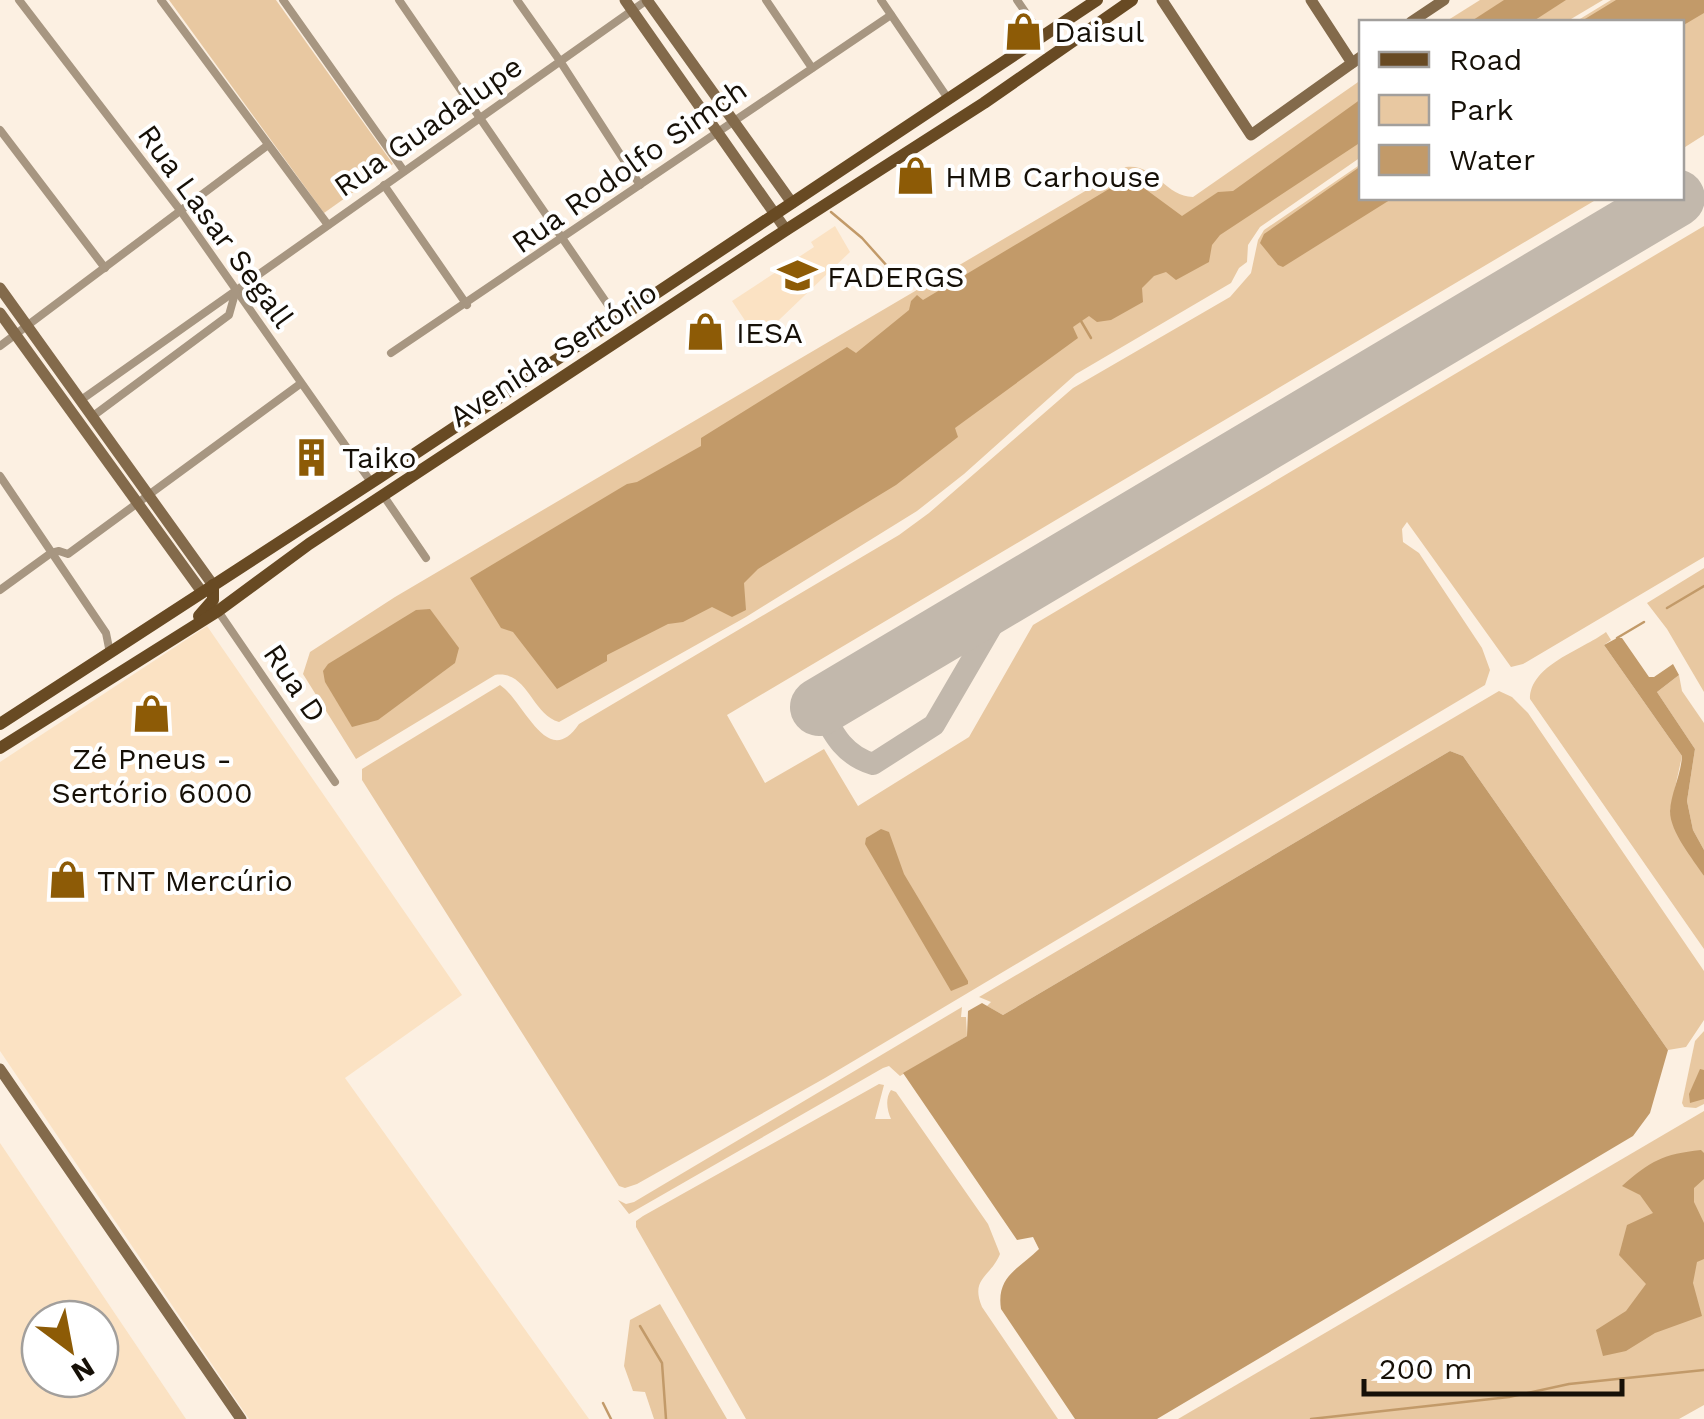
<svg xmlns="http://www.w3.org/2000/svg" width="1704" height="1419" viewBox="0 0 1704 1419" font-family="'Work Sans',sans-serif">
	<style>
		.built { fill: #fbe2c3; fill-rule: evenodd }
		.green { fill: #e8c8a1 }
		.water { fill: #c29a69 }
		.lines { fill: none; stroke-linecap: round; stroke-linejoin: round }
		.stream { stroke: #c29a69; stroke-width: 2.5 }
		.taxiway { stroke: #c2b8ac; stroke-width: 22 }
		.runway { stroke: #c2b8ac; stroke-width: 58 }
		.street { stroke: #a79681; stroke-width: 8 }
		.secondary { stroke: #836a4b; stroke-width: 11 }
		.primary { stroke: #684a23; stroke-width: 12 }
		.labels { text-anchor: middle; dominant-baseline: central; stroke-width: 8; stroke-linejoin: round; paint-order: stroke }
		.poi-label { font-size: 30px; fill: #161007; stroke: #fff; text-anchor: start }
		.street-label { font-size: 30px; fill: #161007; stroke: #fff }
	</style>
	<rect width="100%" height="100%" fill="#fcf0e2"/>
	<g class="built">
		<polygon points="835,226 850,252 758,340 732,301 814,247 811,242"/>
		<polygon points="207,626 462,995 345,1078 589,1419 249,1419 0,1051 0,762"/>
		<path d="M0,1143L186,1419H0ZM100,1319V1379H40V1319Z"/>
	</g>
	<g class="green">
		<polygon points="169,0 276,0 393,164 324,213"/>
		<polygon points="1480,0 1603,0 1566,22 1445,22"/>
		<polygon points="1611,0 1704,0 1704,135 1682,149 1682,22 1575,22"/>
		<path d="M1361,80V157L1260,227L1248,245L1247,262L1239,268L1231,283L1076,374L964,474L917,511L746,617L559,722C531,714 528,670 495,675L356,759L303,674L310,652L395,597L1126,167C1154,163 1165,196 1193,197Z"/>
		<path d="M1361,164L1362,198H1599L727,715L765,783L824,749L858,806L969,737L1033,625L1704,226V557L1523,664L1511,667L1407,522L1402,529L1403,542L1419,553L1482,648L1490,670L1485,685L825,1078L637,1184L625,1188L619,1186L362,780V769L500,685C525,702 547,771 579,724L899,535L929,513L1073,388L1230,297L1251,273L1258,240L1264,230Z"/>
		<polygon points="1704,568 1704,692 1667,629 1647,603"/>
		<path d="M1606,632L1611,640L1604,645L1682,756L1670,811L1674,827L1704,876V949L1530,699C1530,665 1582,650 1606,632Z"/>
		<polygon points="1679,675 1682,691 1704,723 1704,850 1693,830 1687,801 1695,749 1657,692"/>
		<polygon points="1499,691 1512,697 1528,713 1704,971 1704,1020 1686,1047 1668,1050 1463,756 1450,751 1003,1015 987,1006 991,1002 979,997"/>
		<polygon points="962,1007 961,1017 966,1017 967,1036 900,1076 889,1066 883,1068 629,1214 618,1200 626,1204 634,1202"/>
		<polygon points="1704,1031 1704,1104 1696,1108 1684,1107 1682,1103 1695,1041"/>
		<path d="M879,1084L884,1085L875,1119H891C887,1110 885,1099 891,1090L896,1092L988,1224L1000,1254C990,1278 970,1278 982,1307L1058,1419H746L636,1227V1221L643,1216Z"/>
		<polygon points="1704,1111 1704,1405 1679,1419 1178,1419"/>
		<polygon points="660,1304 727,1419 654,1419 645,1392 633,1391 624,1366 630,1320"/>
	</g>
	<g class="water">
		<polygon points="1504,0 1566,0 1532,22 1470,22"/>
		<polygon points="1616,0 1704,0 1704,13 1682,26 1682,22 1580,22"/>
		<polygon points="1361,99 1361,142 1220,235 1212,245 1209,262 1176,280 1166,272 1154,276 1142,288 1143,302 1111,320 1097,322 1089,316 1073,327 1078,338 955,428 958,437 896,485 758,569 744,583 746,610 732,617 712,607 683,622 668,624 607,655 607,661 557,689 513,632 501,628 470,578 627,484 637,482 701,446 701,438 847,347 856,353 909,310 911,301 917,295 923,300 1129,177 1182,216 1218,192 1233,191"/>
		<polygon points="1361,166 1362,198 1393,198 1283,267 1278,265 1260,243 1264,234"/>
		<polygon points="430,609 459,648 455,663 378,720 352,727 325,682 323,671 328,664 416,610"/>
		<path d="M1617,638H1622L1649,677H1654L1673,664L1679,675L1657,692L1695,749L1687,801L1693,830L1704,850V876C1693,859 1670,832 1670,811C1671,793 1681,775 1682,756L1604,645Z"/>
		<path d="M1450,751L1463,756L1668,1050L1650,1113L1633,1136L1157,1419H1075L1001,1309C996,1276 1019,1269 1039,1249L1033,1237L1017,1240L903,1073L967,1036L968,1011L982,1003L1003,1015Z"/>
		<polygon points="881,829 889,832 904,874 968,981 968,984 951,991 865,844 866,838"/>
		<polygon points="1700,1069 1704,1070 1704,1099 1690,1103 1689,1094"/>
		<path d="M1701,1150L1704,1153V1179L1694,1188V1202L1704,1223V1259L1697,1262L1693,1283L1702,1316L1655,1333L1626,1351L1603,1356L1596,1330L1626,1311L1646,1284L1619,1255L1627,1225L1653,1213L1640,1195L1622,1186C1650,1161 1663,1154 1701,1150Z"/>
	</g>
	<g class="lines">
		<g class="stream">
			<polyline points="831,212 862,238 896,276"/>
			<polyline points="1081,321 1091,338"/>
			<polyline points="1667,608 1704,586"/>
			<polyline points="1617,638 1644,622"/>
			<polyline points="640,1326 662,1363 666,1419"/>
			<polyline points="603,1403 611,1419"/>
			<polyline points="1311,1419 1509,1397 1569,1384 1704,1370"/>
		</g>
		<path class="taxiway" d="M819,707C833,733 843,755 873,764L934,725L1004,605L1019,591L1096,542"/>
		<polyline class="runway" points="819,707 1676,198"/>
		<g class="street">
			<polyline points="19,0 180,210 371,482"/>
			<polyline points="161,0 328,225"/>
			<polyline points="283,0 404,171"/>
			<polyline points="399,0 617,318"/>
			<polyline points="517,0 560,61 640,185"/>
			<polyline points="766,0 812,68"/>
			<polyline points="881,0 949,100"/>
			<polyline points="1017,0 1043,38"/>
			<polyline points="0,130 105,268"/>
			<polyline points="384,185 467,305"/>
			<polyline points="0,346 268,145"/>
			<polyline points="391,353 891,15"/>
			<polyline points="81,400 647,0"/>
			<polyline points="93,416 229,315 236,290"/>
			<polyline points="0,476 106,633 110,653"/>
			<polyline points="383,495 426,558"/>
			<polyline points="0,590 51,553 59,551 68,554 300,384"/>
			<polyline points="218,611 335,782"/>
		</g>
		<g class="secondary">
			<polyline points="625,0 786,230"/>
			<polyline points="647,0 792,203"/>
			<polyline points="1162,0 1251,135 1362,56"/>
			<polyline points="1311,0 1352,63"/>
			<polyline points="1411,22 1444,0"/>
			<polyline points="0,288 213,585"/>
			<polyline points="0,313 202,592"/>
			<polyline points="0,1069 241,1419"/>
		</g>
		<g class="primary">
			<polyline points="199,616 213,600 213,585"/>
			<polyline points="0,724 380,477 1097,0"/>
			<polyline points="0,748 218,611 309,544 786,230 984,103 1132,0"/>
		</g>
	</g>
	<defs>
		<symbol id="shop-bare" viewBox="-9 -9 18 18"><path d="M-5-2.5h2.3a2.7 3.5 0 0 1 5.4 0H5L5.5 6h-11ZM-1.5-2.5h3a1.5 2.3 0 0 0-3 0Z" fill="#8d5b06" stroke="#fff" stroke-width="2.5" paint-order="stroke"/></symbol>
		<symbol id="university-bare" viewBox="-9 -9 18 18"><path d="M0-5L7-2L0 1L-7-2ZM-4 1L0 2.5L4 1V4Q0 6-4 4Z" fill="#8d5b06" stroke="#fff" stroke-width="2.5" paint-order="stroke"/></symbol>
		<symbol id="building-bare" viewBox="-9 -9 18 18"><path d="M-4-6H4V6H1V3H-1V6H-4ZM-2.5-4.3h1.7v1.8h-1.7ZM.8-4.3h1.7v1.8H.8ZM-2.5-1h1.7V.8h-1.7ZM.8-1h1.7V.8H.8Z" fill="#8d5b06" stroke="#fff" stroke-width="2.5" paint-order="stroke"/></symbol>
	</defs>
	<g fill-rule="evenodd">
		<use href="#shop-bare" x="996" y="4" width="55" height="55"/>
		<use href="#shop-bare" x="888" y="148" width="55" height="55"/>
		<use href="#university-bare" x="770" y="248" width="55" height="55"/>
		<use href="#shop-bare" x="678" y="304" width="55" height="55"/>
		<use href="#building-bare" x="284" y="430" width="55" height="55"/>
		<use href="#shop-bare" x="124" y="686" width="55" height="55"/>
		<use href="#shop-bare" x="40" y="852" width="55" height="55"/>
	</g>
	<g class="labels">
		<g class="poi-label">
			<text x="1054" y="31">Daisul</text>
			<text x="945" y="176">HMB Carhouse</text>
			<text x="827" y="276">FADERGS</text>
			<text x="736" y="332">IESA</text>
			<text x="342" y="457">Taiko</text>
			<text x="152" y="758" text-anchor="middle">Zé Pneus -<tspan x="152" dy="34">Sertório 6000</tspan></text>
			<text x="97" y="880">TNT Mercúrio</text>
		</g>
		<g class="street-label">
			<text transform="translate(428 126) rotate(-35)">Rua Guadalupe</text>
			<text transform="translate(629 166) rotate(-35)">Rua Rodolfo Simch</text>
			<text transform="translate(216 226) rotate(54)">Rua Lasar Segall</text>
			<text transform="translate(553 354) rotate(-33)">Avenida Sertório</text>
			<text transform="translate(295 683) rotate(56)">Rua D</text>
		</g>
	</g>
	<rect x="1359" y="20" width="325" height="180" fill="#ffffff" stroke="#a29f9c" stroke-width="2.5"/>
	<rect x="1379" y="52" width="50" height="15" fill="#684a23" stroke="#a29f9c" stroke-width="2.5"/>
	<text x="1449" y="70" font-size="30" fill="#161007">Road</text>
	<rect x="1379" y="95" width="50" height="30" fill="#e8c8a1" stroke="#a29f9c" stroke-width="2.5"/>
	<text x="1449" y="120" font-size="30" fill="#161007">Park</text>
	<rect x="1379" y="145" width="50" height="30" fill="#c29a69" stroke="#a29f9c" stroke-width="2.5"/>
	<text x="1449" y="170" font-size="30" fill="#161007">Water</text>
	<g transform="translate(70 1349) rotate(148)"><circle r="48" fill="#ffffff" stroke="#a29f9c" stroke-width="2.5"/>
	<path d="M0-8L18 38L0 25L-18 38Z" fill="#8d5b06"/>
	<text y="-15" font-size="28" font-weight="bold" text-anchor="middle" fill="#161007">N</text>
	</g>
	<path d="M1364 1379v15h258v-15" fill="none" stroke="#161007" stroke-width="5"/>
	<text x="1379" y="1379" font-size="30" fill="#161007" stroke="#ffffff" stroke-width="8" paint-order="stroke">200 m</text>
</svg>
